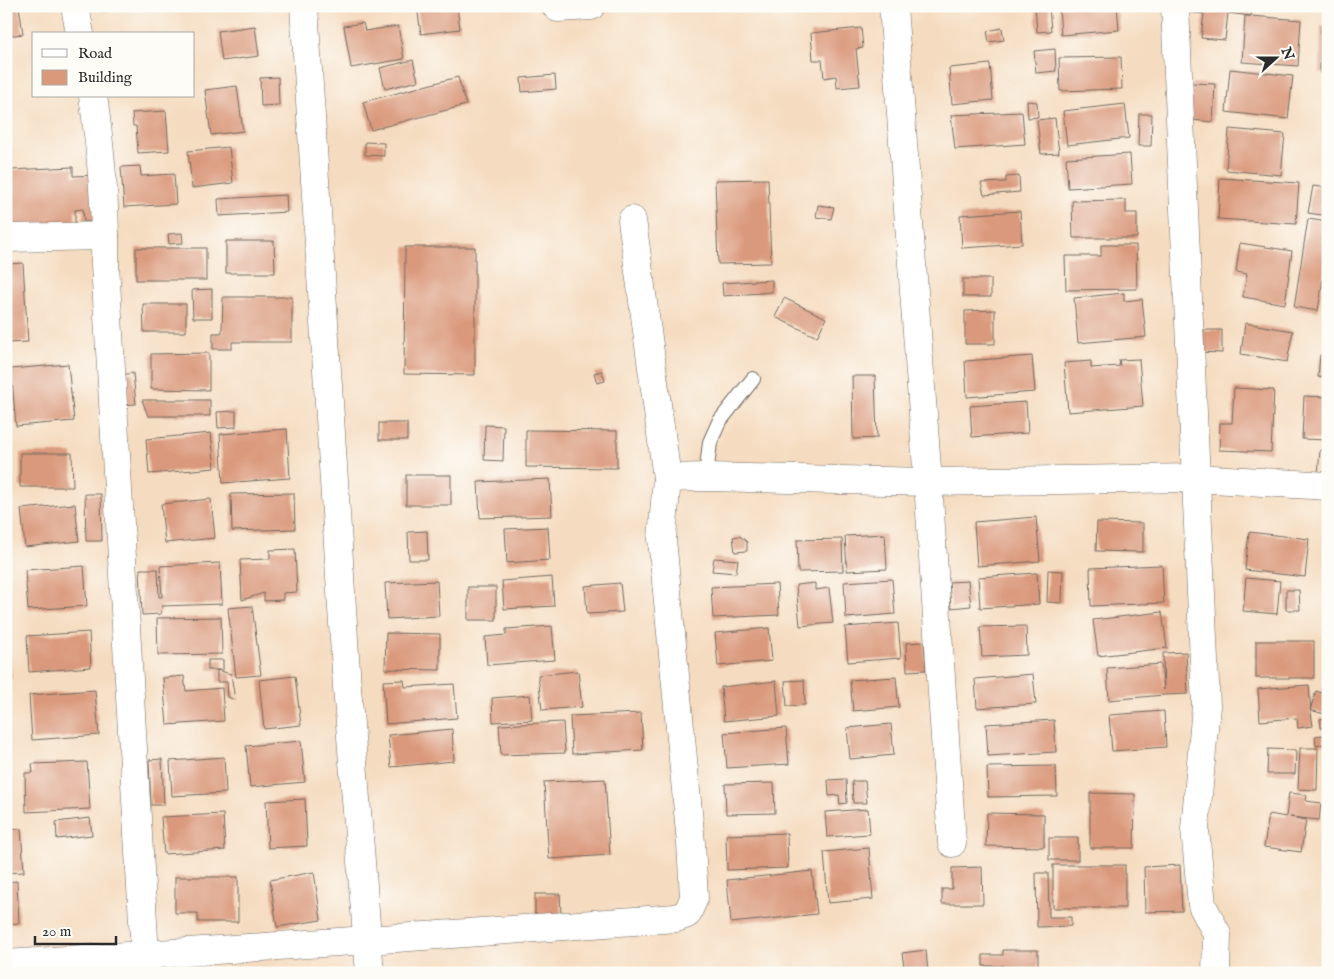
<svg xmlns="http://www.w3.org/2000/svg" width="1334" height="979" viewBox="0 0 1334 979" font-family="'IM FELL English',serif">
	<style>
		.building { fill: #da997b }
		.lines { fill: none; stroke-linecap: round; stroke-linejoin: round }
		.service-casing { stroke: #72695f; stroke-width: 16 }
		.minor-casing { stroke: #72695f; stroke-width: 29 }
		.service { stroke: #fff; stroke-width: 14 }
		.minor { stroke: #fff; stroke-width: 28 }
	</style>
	<rect width="100%" height="100%" fill="#fdfcf7"/>
	<filter id="ink" filterUnits="userSpaceOnUse"><feTurbulence type="fractalNoise" baseFrequency=".02" numOctaves="2"/><feDisplacementMap in="SourceGraphic" scale="10" xChannelSelector="R" yChannelSelector="G"/><feConvolveMatrix kernelMatrix="1 2 1 2 8 2 1 2 1" color-interpolation-filters="sRGB"/></filter>
	<filter id="wash" filterUnits="userSpaceOnUse"><feTurbulence type="fractalNoise" baseFrequency=".0096" numOctaves="4" result="noise"/><feDisplacementMap in="SourceGraphic" scale="20" xChannelSelector="R" yChannelSelector="G"/><feGaussianBlur stdDeviation="1.12" result="paint"/><feColorMatrix in="noise" values="0 0 0 0 0 0 0 0 0 0 0 0 0 0 0 0 0 1.4 0 .05"/><feComposite in="paint" operator="in"/></filter>
	<g filter="url(#wash)">
		<rect width="100%" height="100%" fill="#f5dcc0"/>
		<g id="blocks">
			<g class="building">
				<polygon points="6,6 19,6 23,34 6,36"/>
				<polygon points="102,6 150,6 150,8 102,11"/>
				<polygon points="417,6 457,6 460,29 421,34"/>
				<polygon points="1035,6 1049,6 1051,31 1037,32"/>
				<polygon points="1073,6 1117,6 1119,30 1061,35 1059,7"/>
				<polygon points="1186,6 1252,6 1251,16 1228,13 1225,40 1201,38 1204,14 1185,12"/>
				<polygon points="1245,16 1251,16 1301,20 1298,66 1242,62"/>
				<polygon points="363,23 365,31 398,26 404,59 351,68 344,26"/>
				<polygon points="255,26 259,56 222,61 218,31"/>
				<polygon points="1321,26 1328,26 1328,74 1320,73"/>
				<polygon points="861,28 863,48 856,49 860,86 837,88 836,76 824,78 822,60 813,60 811,33"/>
				<polygon points="1002,28 1004,40 989,42 987,31"/>
				<polygon points="1055,49 1056,71 1036,73 1034,51"/>
				<polygon points="1121,57 1122,89 1060,91 1059,58"/>
				<polygon points="413,60 418,81 385,89 380,68"/>
				<polygon points="990,64 993,100 952,104 949,68"/>
				<polygon points="1230,69 1293,76 1288,119 1226,112"/>
				<polygon points="555,75 556,89 522,92 521,78"/>
				<polygon points="278,77 279,105 261,106 260,78"/>
				<polygon points="458,77 466,105 371,130 363,102"/>
				<polygon points="1192,83 1215,84 1213,122 1191,120"/>
				<polygon points="237,86 243,131 211,135 205,90"/>
				<polygon points="1027,101 1037,102 1038,117 1028,118"/>
				<polygon points="1125,104 1129,138 1067,145 1063,111"/>
				<polygon points="1326,106 1328,106 1328,127 1324,127"/>
				<polygon points="166,111 169,151 138,153 136,126 133,126 132,113"/>
				<polygon points="1022,112 1025,144 955,149 951,115"/>
				<polygon points="1139,114 1152,114 1151,146 1138,146"/>
				<polygon points="1055,118 1059,153 1041,154 1037,120"/>
				<polygon points="1229,129 1285,134 1281,175 1226,170"/>
				<polygon points="365,142 384,143 384,156 365,155"/>
				<polygon points="229,147 233,183 192,188 188,151"/>
				<polygon points="1130,154 1132,184 1068,188 1066,158"/>
				<polygon points="6,163 11,163 11,170 73,167 73,176 97,175 100,221 84,222 83,209 75,210 75,223 6,234"/>
				<polygon points="140,166 141,176 174,174 176,204 124,207 121,167"/>
				<polygon points="1019,176 1020,192 984,195 981,183 1006,182 1006,177"/>
				<polygon points="1220,178 1299,183 1296,224 1218,219"/>
				<polygon points="768,179 771,263 718,264 715,180"/>
				<polygon points="1313,186 1328,188 1328,216 1308,213"/>
				<polygon points="286,195 287,212 219,216 218,199"/>
				<polygon points="1126,200 1126,213 1137,213 1137,238 1073,238 1072,201"/>
				<polygon points="818,205 834,207 831,219 816,217"/>
				<polygon points="1020,211 1022,244 962,248 960,215"/>
				<polygon points="1308,219 1328,222 1328,249 1318,311 1294,307"/>
				<polygon points="182,233 183,243 169,244 168,234"/>
				<polygon points="226,241 274,241 275,273 226,273"/>
				<polygon points="1240,243 1292,251 1285,304 1243,297 1247,274 1236,272"/>
				<polygon points="1101,245 1136,245 1137,289 1066,290 1065,256 1101,256"/>
				<polygon points="405,247 475,247 475,375 404,374"/>
				<rect x="136" y="248" width="70" height="32"/>
				<polygon points="23,263 28,342 7,343 6,264"/>
				<rect x="963" y="279" width="28" height="18"/>
				<polygon points="772,280 772,292 723,296 722,283"/>
				<polygon points="212,289 212,318 193,318 192,290"/>
				<polygon points="1327,289 1328,289 1328,308 1324,307"/>
				<polygon points="1124,293 1124,301 1142,299 1146,337 1078,343 1074,298"/>
				<polygon points="223,297 292,297 292,342 232,342 232,349 213,349 213,333 220,333 222,332"/>
				<polygon points="784,298 826,318 817,337 775,317"/>
				<polygon points="143,304 186,304 186,332 144,332"/>
				<polygon points="995,310 995,344 965,344 965,311"/>
				<polygon points="1245,323 1293,331 1287,362 1241,354"/>
				<polygon points="1199,330 1222,330 1222,353 1199,352"/>
				<polygon points="209,353 209,390 151,389 151,354"/>
				<polygon points="1320,355 1328,356 1328,378 1318,377"/>
				<polygon points="1032,356 1035,392 967,397 965,361"/>
				<polygon points="1139,359 1143,406 1068,412 1064,363 1091,361 1091,368 1120,366 1119,360"/>
				<polygon points="68,364 74,421 16,426 11,369"/>
				<polygon points="602,371 605,381 597,383 594,373"/>
				<polygon points="133,373 136,404 123,405 120,375"/>
				<polygon points="852,376 875,376 877,438 853,439"/>
				<polygon points="1234,388 1274,390 1271,452 1219,450 1220,423 1232,423"/>
				<polygon points="1304,396 1328,397 1328,440 1302,439"/>
				<polygon points="142,400 210,400 210,416 148,416"/>
				<polygon points="1026,402 1028,433 972,437 970,406"/>
				<polygon points="236,411 236,427 218,428 217,412"/>
				<rect x="379" y="423" width="28" height="17"/>
				<polygon points="485,425 504,426 503,461 484,460"/>
				<polygon points="287,429 290,478 223,483 220,434"/>
				<polygon points="526,430 617,431 617,468 526,467"/>
				<polygon points="211,433 215,468 149,474 146,439"/>
				<polygon points="1320,450 1328,451 1328,475 1318,474"/>
				<polygon points="20,453 72,453 73,487 20,487"/>
				<rect x="406" y="475" width="45" height="30"/>
				<polygon points="550,479 552,516 480,518 478,482"/>
				<polygon points="294,493 295,529 232,531 231,494"/>
				<polygon points="85,494 101,494 102,541 86,541"/>
				<polygon points="211,499 215,538 165,543 161,504"/>
				<polygon points="75,504 79,541 25,547 21,509"/>
				<polygon points="1036,517 1040,561 977,566 974,522"/>
				<polygon points="1097,522 1143,523 1143,552 1096,551"/>
				<polygon points="548,527 550,560 507,563 505,529"/>
				<polygon points="427,531 428,560 409,560 408,532"/>
				<polygon points="1249,532 1309,539 1305,577 1245,570"/>
				<polygon points="885,534 887,569 847,571 845,536"/>
				<polygon points="740,536 747,542 747,551 735,552 733,537"/>
				<polygon points="842,539 843,571 798,572 797,540"/>
				<polygon points="295,549 297,592 283,593 283,600 264,601 264,593 242,600 240,560 270,559 270,550"/>
				<polygon points="714,558 738,560 736,573 712,571"/>
				<polygon points="220,563 222,604 162,606 161,614 142,615 140,569 158,569 159,597 162,597 160,566"/>
				<polygon points="1162,565 1164,603 1091,606 1090,568"/>
				<polygon points="84,566 87,606 28,610 25,570"/>
				<polygon points="1048,570 1063,571 1062,603 1047,602"/>
				<polygon points="1037,573 1039,604 980,608 978,577"/>
				<polygon points="552,577 554,606 504,609 502,581"/>
				<polygon points="1246,578 1280,581 1277,614 1243,611"/>
				<polygon points="892,579 895,614 846,618 844,582"/>
				<polygon points="437,581 439,616 387,619 385,583"/>
				<polygon points="968,581 971,606 951,608 949,582"/>
				<polygon points="620,583 623,612 587,614 585,586"/>
				<polygon points="815,583 815,590 829,588 833,623 800,626 796,585"/>
				<polygon points="777,584 779,615 713,618 711,587"/>
				<rect x="468" y="587" width="28" height="33"/>
				<polygon points="1286,590 1299,590 1300,610 1286,610"/>
				<polygon points="252,606 261,675 236,677 228,608"/>
				<polygon points="1162,612 1167,648 1098,656 1093,620"/>
				<polygon points="221,617 222,654 158,655 157,618"/>
				<polygon points="898,623 901,658 848,662 845,627"/>
				<polygon points="552,626 555,660 487,665 485,637 506,635 506,629"/>
				<polygon points="1026,626 1027,655 982,657 980,627"/>
				<polygon points="769,628 772,661 718,666 715,633"/>
				<polygon points="89,632 91,667 29,672 27,636"/>
				<polygon points="6,633 8,633 12,679 6,679"/>
				<polygon points="386,633 440,634 440,670 385,669"/>
				<rect x="1256" y="641" width="58" height="37"/>
				<polygon points="924,642 926,670 907,671 906,643"/>
				<polygon points="1186,652 1188,694 1164,695 1109,700 1107,668 1161,664 1164,690 1163,653"/>
				<rect x="208" y="660" width="15" height="10"/>
				<polygon points="217,670 231,674 235,700 228,697 227,682 217,682"/>
				<polygon points="578,671 582,707 542,710 538,675"/>
				<polygon points="1033,674 1036,704 977,708 975,679"/>
				<polygon points="184,676 186,691 222,688 224,721 167,725 163,678"/>
				<polygon points="295,676 301,725 264,729 259,680"/>
				<polygon points="896,677 899,707 853,711 850,680"/>
				<polygon points="404,680 405,687 454,684 457,718 386,724 383,681"/>
				<polygon points="804,680 805,705 787,706 785,681"/>
				<polygon points="1325,680 1328,681 1328,715 1310,710 1316,691 1322,693"/>
				<polygon points="776,681 779,716 724,721 721,687"/>
				<polygon points="1309,685 1311,713 1313,726 1298,728 1297,718 1260,721 1258,689"/>
				<polygon points="95,690 99,735 32,740 29,695"/>
				<polygon points="530,695 532,720 493,722 492,698"/>
				<polygon points="1164,711 1166,747 1112,751 1109,715"/>
				<polygon points="641,713 643,750 572,754 570,716"/>
				<polygon points="1328,718 1328,727 1321,728 1320,719"/>
				<polygon points="1054,720 1056,752 988,756 986,724"/>
				<polygon points="563,722 565,753 501,755 499,725"/>
				<polygon points="891,724 894,755 850,759 847,728"/>
				<polygon points="786,728 789,764 727,768 724,733"/>
				<polygon points="452,729 454,761 391,767 388,735"/>
				<polygon points="1323,735 1325,744 1316,746 1315,736"/>
				<polygon points="301,741 305,782 250,787 246,746"/>
				<polygon points="1300,748 1318,748 1317,790 1298,789"/>
				<polygon points="1268,749 1296,750 1295,774 1267,774"/>
				<polygon points="224,757 226,793 172,796 170,761"/>
				<polygon points="162,759 164,805 151,805 149,760"/>
				<polygon points="87,762 90,809 26,812 25,773 33,773 32,764"/>
				<polygon points="1056,766 1057,796 988,797 987,767"/>
				<polygon points="605,779 610,855 549,859 544,782"/>
				<polygon points="846,779 847,803 840,804 839,795 829,796 828,780"/>
				<polygon points="852,781 865,781 867,803 853,803"/>
				<polygon points="774,783 775,813 726,814 725,784"/>
				<polygon points="1090,793 1135,794 1134,848 1090,848"/>
				<polygon points="1289,793 1307,795 1306,801 1321,803 1319,820 1290,817 1306,820 1301,852 1264,847 1269,814 1286,817"/>
				<polygon points="305,799 307,846 268,848 266,801"/>
				<polygon points="868,809 870,834 827,837 825,812"/>
				<polygon points="987,813 1044,814 1044,847 986,846"/>
				<polygon points="223,814 225,850 164,854 161,817"/>
				<polygon points="90,818 92,835 57,839 56,822"/>
				<polygon points="21,829 24,872 6,873 6,830"/>
				<polygon points="787,833 788,868 727,870 726,835"/>
				<rect x="1049" y="838" width="29" height="22"/>
				<polygon points="869,848 873,899 828,903 824,852"/>
				<rect x="1053" y="865" width="72" height="43"/>
				<polygon points="1180,865 1182,911 1145,912 1144,867"/>
				<polygon points="982,867 983,904 942,904 942,889 952,889 952,868"/>
				<polygon points="812,871 817,914 731,923 727,880"/>
				<polygon points="314,872 321,920 277,927 270,880"/>
				<polygon points="1036,873 1048,873 1049,917 1071,917 1071,926 1037,927"/>
				<polygon points="175,877 238,877 238,922 198,922 198,913 175,913"/>
				<polygon points="17,881 19,923 6,924 6,882"/>
				<polygon points="535,894 560,894 561,914 535,915"/>
				<polygon points="926,950 928,973 860,973 860,971 904,967 902,953"/>
				<polygon points="1003,950 1038,950 1038,973 1003,973 1003,966 983,966 983,955 1003,955"/>
			</g>
		</g>
	</g>
	<g filter="url(#ink)">
		<use href="#blocks" fill-opacity="0" stroke="#72695f" stroke-width="1"/>
		<g class="lines">
			<defs>
				<polyline id="service" points="706,477 710,442 719,422 753,379"/>
				<g id="minor">
					<polyline points="75,6 80,34"/>
					<polyline points="304,6 347,687 370,973"/>
					<polyline points="556,6 558,8 591,6"/>
					<polyline points="893,6 928,482 952,843"/>
					<polyline points="1175,6 1206,706 1195,829 1202,905 1217,934 1216,973"/>
					<path d="M93,96C101,151 106,209 105,264L146,973"/>
					<polyline points="632,220 667,478 706,477 928,482 1196,478 1328,486"/>
					<polyline points="6,238 105,236"/>
					<polyline points="6,964 368,940 676,918 687,914 694,898 691,843 662,539 667,478"/>
				</g>
			</defs>
			<use href="#service" class="service-casing"/>
			<use href="#minor" class="minor-casing"/>
			<use href="#service" class="service"/>
			<use href="#minor" class="minor"/>
		</g>
	</g>
	<rect width="1334" height="979" fill="none" stroke="#fdfcf7" stroke-width="25"/>
	<rect x="32" y="32" width="162" height="65" fill="#fdfcf7" stroke="#a9a8a5"/>
	<rect x="42" y="49" width="25" height="8" fill="#ffffff" stroke="#a9a8a5"/>
	<text x="78" y="58" font-size="15" fill="#2b2b2b">Road</text>
	<rect x="42" y="70" width="25" height="15" fill="#da997b" stroke="#a9a8a5"/>
	<text x="78" y="82" font-size="15" fill="#2b2b2b">Building</text>
	<g transform="translate(1276 58) rotate(69)" stroke="#fdfcf7" stroke-width="4" paint-order="stroke">
	<path d="M0-4L9 19L0 12L-9 19Z" fill="#2b2b2b"/>
	<text y="-8" font-size="14" font-weight="bold" text-anchor="middle" fill="#2b2b2b">N</text>
	</g>
	<path d="M35 936v8h81v-8" fill="none" stroke="#2b2b2b" stroke-width="2.5"/>
	<text x="42" y="936" font-size="15" fill="#2b2b2b" stroke="#fdfcf7" stroke-width="4" paint-order="stroke">20 m</text>
</svg>
